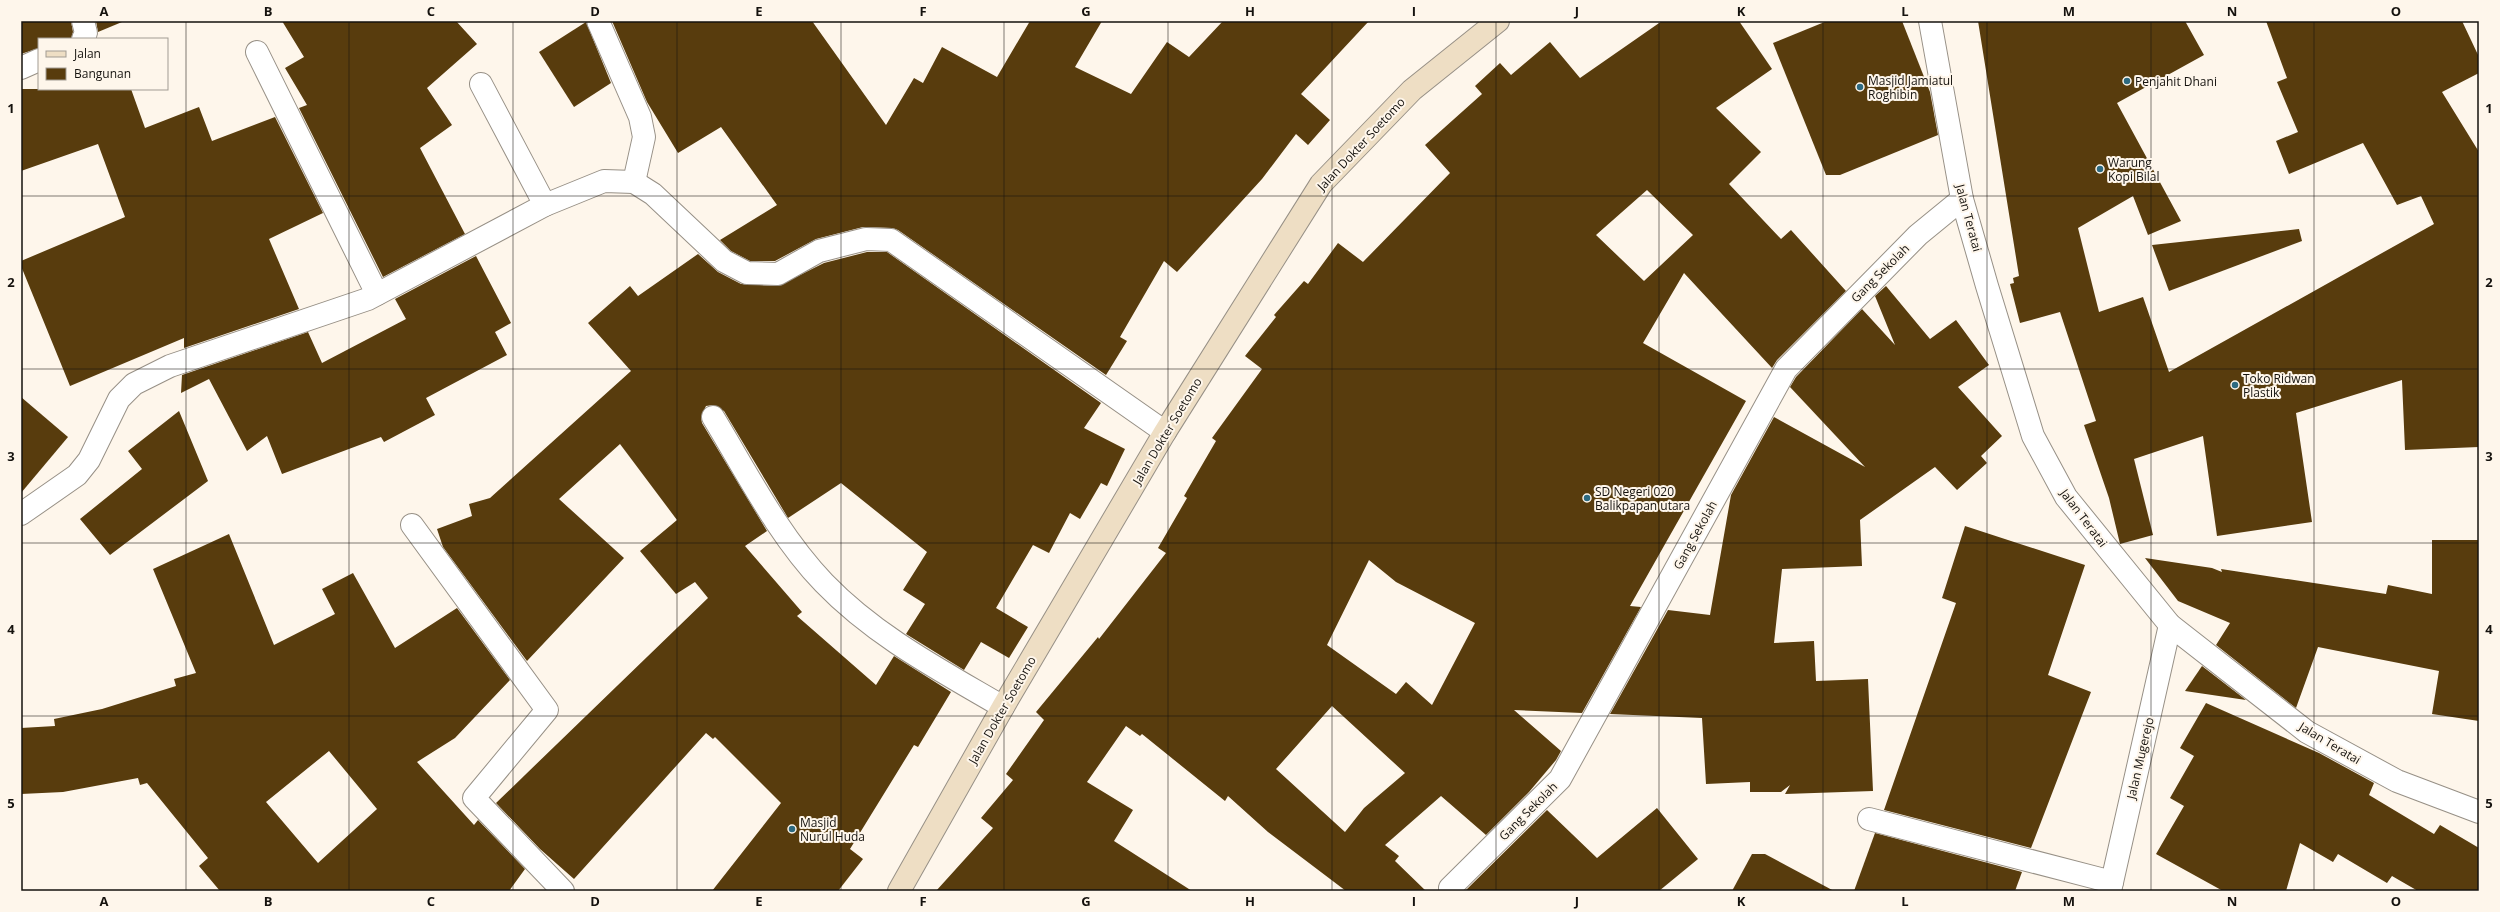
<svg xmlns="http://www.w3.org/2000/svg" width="2500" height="912" viewBox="0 0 2500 912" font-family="'Open Sans',sans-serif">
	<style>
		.building { fill: #583c0d; fill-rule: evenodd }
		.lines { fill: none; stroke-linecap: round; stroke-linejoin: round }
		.street-casing { stroke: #979086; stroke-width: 24 }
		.secondary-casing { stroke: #979086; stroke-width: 24 }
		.street { stroke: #fff; stroke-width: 22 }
		.secondary { stroke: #eedec4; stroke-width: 22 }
		.grid { fill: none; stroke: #15120e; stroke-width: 1; stroke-opacity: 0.55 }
		.poi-dot { fill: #2d6a81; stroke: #fef6eb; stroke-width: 1.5 }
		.labels { text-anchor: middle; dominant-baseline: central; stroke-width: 4; stroke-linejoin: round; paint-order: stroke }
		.poi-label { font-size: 12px; fill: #15120e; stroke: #fef6eb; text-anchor: start }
		.street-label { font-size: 12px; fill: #15120e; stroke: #fef6eb }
		.neatline { fill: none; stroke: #15120e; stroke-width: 1.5 }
		.grid-label { font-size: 13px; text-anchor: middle; font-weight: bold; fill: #15120e }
	</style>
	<rect width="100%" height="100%" fill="#fef6eb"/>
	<g class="building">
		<polygon points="21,21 71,21 73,32 71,39 39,39 39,48 21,54"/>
		<polygon points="96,21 122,21 122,22 98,32"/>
		<polygon points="282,21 456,21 477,44 427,88 452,125 420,148 465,234 383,277 299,108 307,105 285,68 304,57"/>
		<polygon points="612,21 812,21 886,125 914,78 923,83 942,47 997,77 1030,21 1102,21 1075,67 1131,94 1167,42 1189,57 1223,21 1369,21 1301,94 1330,120 1308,145 1296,134 1262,179 1177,272 1164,261 1120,337 1127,341 1106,375 898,230 892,228 863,227 816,239 775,261 750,261 731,251 720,240 777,205 721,127 678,153 647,102"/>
		<path d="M1662,21H1739L1772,69L1716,108L1761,152L1729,184L1781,239L1791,230L1846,291L1777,360L1772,368L1684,273L1643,343L1746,401L1630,606L1641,607L1582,713L1514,710L1561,751L1556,760L1529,792L1486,835L1441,796L1385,845L1399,856L1395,861L1426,891H1346L1268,832L1228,796L1225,801L1142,734L1140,736L1126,726L1087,782L1133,810L1114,841L1192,891H936L993,828L981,818L1013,780L1006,774L1044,720L1036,712L1098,637L1099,639L1166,553L1158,548L1187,498L1184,496L1216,441L1212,438L1262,369L1245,356L1276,317L1274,315L1304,281L1308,284L1338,243L1363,262L1450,173L1425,145L1482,94L1475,86L1500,63L1511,75L1550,42L1580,78ZM1647,190L1693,235L1644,281L1596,235ZM1369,560L1396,582L1475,623L1432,705L1406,682L1396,694L1327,645ZM1332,706L1405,773L1364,808L1345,832L1276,769Z"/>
		<polygon points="1827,21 1902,21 1930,92 1938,135 1840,175 1826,175 1773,43"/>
		<polygon points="1978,21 2185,21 2204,55 2117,103 2181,221 2148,235 2133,196 2078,228 2099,312 2143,297 2169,372 2434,224 2421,196 2397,205 2363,143 2289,174 2276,141 2298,132 2277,82 2287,78 2266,21 2462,21 2479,57 2479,73 2442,92 2479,152 2479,447 2405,450 2402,380 2296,413 2312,522 2217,536 2203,436 2134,459 2153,535 2120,544 2109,498 2084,425 2096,421 2060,312 2020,323 2010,284 2014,283 2013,278 2019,276"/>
		<polygon points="586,22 611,83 574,107 539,52"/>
		<polygon points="21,89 131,89 145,128 199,107 212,141 275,117 323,213 269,239 299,309 184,348 184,338 70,386 21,266 21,261 125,217 98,144 21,171"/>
		<polygon points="2299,229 2302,241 2169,291 2152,245"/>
		<polygon points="867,252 887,252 1101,403 1084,428 1125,449 1107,486 1101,483 1080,519 1070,513 1049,553 1033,545 996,608 1028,627 1009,658 981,642 964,670 906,634 925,604 903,590 927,552 841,483 788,518 724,411 713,405 706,406 701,417 702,423 767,531 745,546 802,612 797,616 876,685 894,656 951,692 918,747 914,745 850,849 863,859 838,891 712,891 781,803 715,737 713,739 706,733 574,879 540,849 496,803 708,598 695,582 676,594 640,551 677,520 620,444 559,499 624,558 527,661 443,547 437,529 472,516 469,504 490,498 631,371 588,323 630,286 638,296 698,254 718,272 741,284 778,286 824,263"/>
		<polygon points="476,256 511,323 495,332 507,355 426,398 435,415 384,442 381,437 282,474 267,436 247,451 209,379 181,393 182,375 308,332 322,363 406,319 395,299"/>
		<polygon points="1886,286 1930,339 1956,320 1989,365 1958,387 2002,436 1981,456 1987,463 1957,490 1935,467 1860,520 1862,566 1782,569 1774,643 1814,641 1816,681 1868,679 1873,791 1785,794 1790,785 1781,792 1750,792 1750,782 1706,784 1702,718 1610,714 1668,610 1710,615 1731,495 1774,417 1865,467 1790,387 1796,377 1862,309 1895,345 1875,296"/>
		<polygon points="21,397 68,437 21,493"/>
		<polygon points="179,411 208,481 110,555 80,519 142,469 128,451"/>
		<polygon points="1965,526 2085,565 2048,675 2091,692 2031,848 1884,810 1956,603 1942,598"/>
		<path d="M229,534L274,645L335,614L322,589L353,573L395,648L457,608L510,680L455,738L417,762L474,825L478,820L525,869L509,891H220L199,866L208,858L147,783L140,785L138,778L63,792L21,794V728L55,726L54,719L102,709L176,686L174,679L196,673L153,569ZM329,751L377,809L318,863L266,802Z"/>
		<polygon points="2432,540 2479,540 2479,721 2432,714 2439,671 2318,647 2296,708 2216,645 2230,623 2178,601 2145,558 2212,568 2222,572 2221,569 2386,594 2388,585 2432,594"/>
		<polygon points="2202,666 2246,700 2185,691"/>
		<polygon points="2206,703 2319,753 2374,783 2369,795 2434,834 2440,825 2479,848 2479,891 2418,891 2392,876 2387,883 2338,854 2333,862 2300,843 2286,891 2223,891 2156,854 2184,806 2170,798 2194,756 2180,748"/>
		<polygon points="1657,808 1698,859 1659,891 1465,891 1547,810 1597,858"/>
		<polygon points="1875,833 2022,872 2015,891 1854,891"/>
		<polygon points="1752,854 1765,854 1834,891 1732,891"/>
	</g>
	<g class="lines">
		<defs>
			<g id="street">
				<polyline points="598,21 640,117 644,137 634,182"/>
				<polyline points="1930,21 1962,199 1987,286 2033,436 2066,497 2170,625 2307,732 2397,781 2479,812"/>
				<polyline points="83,39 86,33 83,21"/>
				<polyline points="257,52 377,294"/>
				<polyline points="21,68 39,60"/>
				<polyline points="481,84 545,205"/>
				<path d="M713,417C747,473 778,535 824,583C875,636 940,670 1003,707"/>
				<polyline points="21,514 77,475 89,460 119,399 134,384 170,366 368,299 545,205 604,181 634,182 653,194 724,261 747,273 778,274 819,251 866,239 891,240 1165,432"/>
				<polyline points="412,525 547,710 474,798 563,891"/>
				<polyline points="1869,819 2112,882"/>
				<polyline points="1450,888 1560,779 1786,369 1918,235 1962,199"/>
				<polyline points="2110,891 2170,625"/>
			</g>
			<polyline id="secondary" points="899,891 1003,707 1165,432 1321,184 1412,90 1498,21"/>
		</defs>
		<use href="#street" class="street-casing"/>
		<use href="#secondary" class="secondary-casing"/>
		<use href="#street" class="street"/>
		<use href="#secondary" class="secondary"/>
	</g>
	<path class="grid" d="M186,21V891M349,21V891M513,21V891M677,21V891M841,21V891M1004,21V891M1168,21V891M1332,21V891M1496,21V891M1659,21V891M1823,21V891M1987,21V891M2151,21V891M2314,21V891M21,196H2479M21,369H2479M21,543H2479M21,716H2479"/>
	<g class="poi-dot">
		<circle cx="2127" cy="81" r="4"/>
		<circle cx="1860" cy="87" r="4"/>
		<circle cx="2100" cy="169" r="4"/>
		<circle cx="2235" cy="385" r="4"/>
		<circle cx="1587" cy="498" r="4"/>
		<circle cx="792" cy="829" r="4"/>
	</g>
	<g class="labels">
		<g class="poi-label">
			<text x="1868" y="80">Masjid Jamiatul<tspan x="1868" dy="14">Roghibin</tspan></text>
			<text x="2135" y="81">Penjahit Dhani</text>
			<text x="2108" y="162">Warung<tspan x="2108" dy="14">Kopi Bilal</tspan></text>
			<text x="2243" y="378">Toko Ridwan<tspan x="2243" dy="14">Plastik</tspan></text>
			<text x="1595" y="491">SD Negeri 020<tspan x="1595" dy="14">Balikpapan utara</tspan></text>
			<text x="800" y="822">Masjid<tspan x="800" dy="14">Nurul Huda</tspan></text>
		</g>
		<g class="street-label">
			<text transform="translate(1361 144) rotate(-47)">Jalan Dokter Soetomo</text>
			<text transform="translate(1969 218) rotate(75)">Jalan Teratai</text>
			<text transform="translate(1880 273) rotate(-45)">Gang Sekolah</text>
			<text transform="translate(1167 431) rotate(-59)">Jalan Dokter Soetomo</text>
			<text transform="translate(2084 518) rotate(53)">Jalan Teratai</text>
			<text transform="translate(1695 535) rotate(-61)">Gang Sekolah</text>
			<text transform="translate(1002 710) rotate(-60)">Jalan Dokter Soetomo</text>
			<text transform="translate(2330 743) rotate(31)">Jalan Teratai</text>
			<text transform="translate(2140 758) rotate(-77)">Jalan Mugerejo</text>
			<text transform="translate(1528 811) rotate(-45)">Gang Sekolah</text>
		</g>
	</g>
	<rect width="2500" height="912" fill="none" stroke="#fef6eb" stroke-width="44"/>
	<rect x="38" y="38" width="130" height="52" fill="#fef6eb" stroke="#a19b93"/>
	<rect x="46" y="51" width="20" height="6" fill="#eedec4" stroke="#a19b93"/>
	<text x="74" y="58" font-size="12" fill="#15120e">Jalan</text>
	<rect x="46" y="68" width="20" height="12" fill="#583c0d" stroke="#a19b93"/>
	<text x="74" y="78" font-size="12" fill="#15120e">Bangunan</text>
	<rect x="22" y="22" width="2456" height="868" class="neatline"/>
	<g class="grid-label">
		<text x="104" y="16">A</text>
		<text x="268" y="16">B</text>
		<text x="431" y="16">C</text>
		<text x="595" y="16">D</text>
		<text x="759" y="16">E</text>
		<text x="923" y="16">F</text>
		<text x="1086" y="16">G</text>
		<text x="1250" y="16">H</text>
		<text x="1414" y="16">I</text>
		<text x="1577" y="16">J</text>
		<text x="1741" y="16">K</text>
		<text x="1905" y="16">L</text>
		<text x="2069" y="16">M</text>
		<text x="2232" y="16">N</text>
		<text x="2396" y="16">O</text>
		<text x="11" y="113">1</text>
		<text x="2489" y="113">1</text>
		<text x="11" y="287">2</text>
		<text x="2489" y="287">2</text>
		<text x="11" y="461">3</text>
		<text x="2489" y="461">3</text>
		<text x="11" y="634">4</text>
		<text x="2489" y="634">4</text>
		<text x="11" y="808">5</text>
		<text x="2489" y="808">5</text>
		<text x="104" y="906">A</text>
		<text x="268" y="906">B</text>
		<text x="431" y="906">C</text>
		<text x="595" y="906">D</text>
		<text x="759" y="906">E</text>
		<text x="923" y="906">F</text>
		<text x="1086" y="906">G</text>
		<text x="1250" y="906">H</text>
		<text x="1414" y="906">I</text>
		<text x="1577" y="906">J</text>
		<text x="1741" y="906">K</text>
		<text x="1905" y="906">L</text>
		<text x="2069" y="906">M</text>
		<text x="2232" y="906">N</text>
		<text x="2396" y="906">O</text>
	</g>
</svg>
